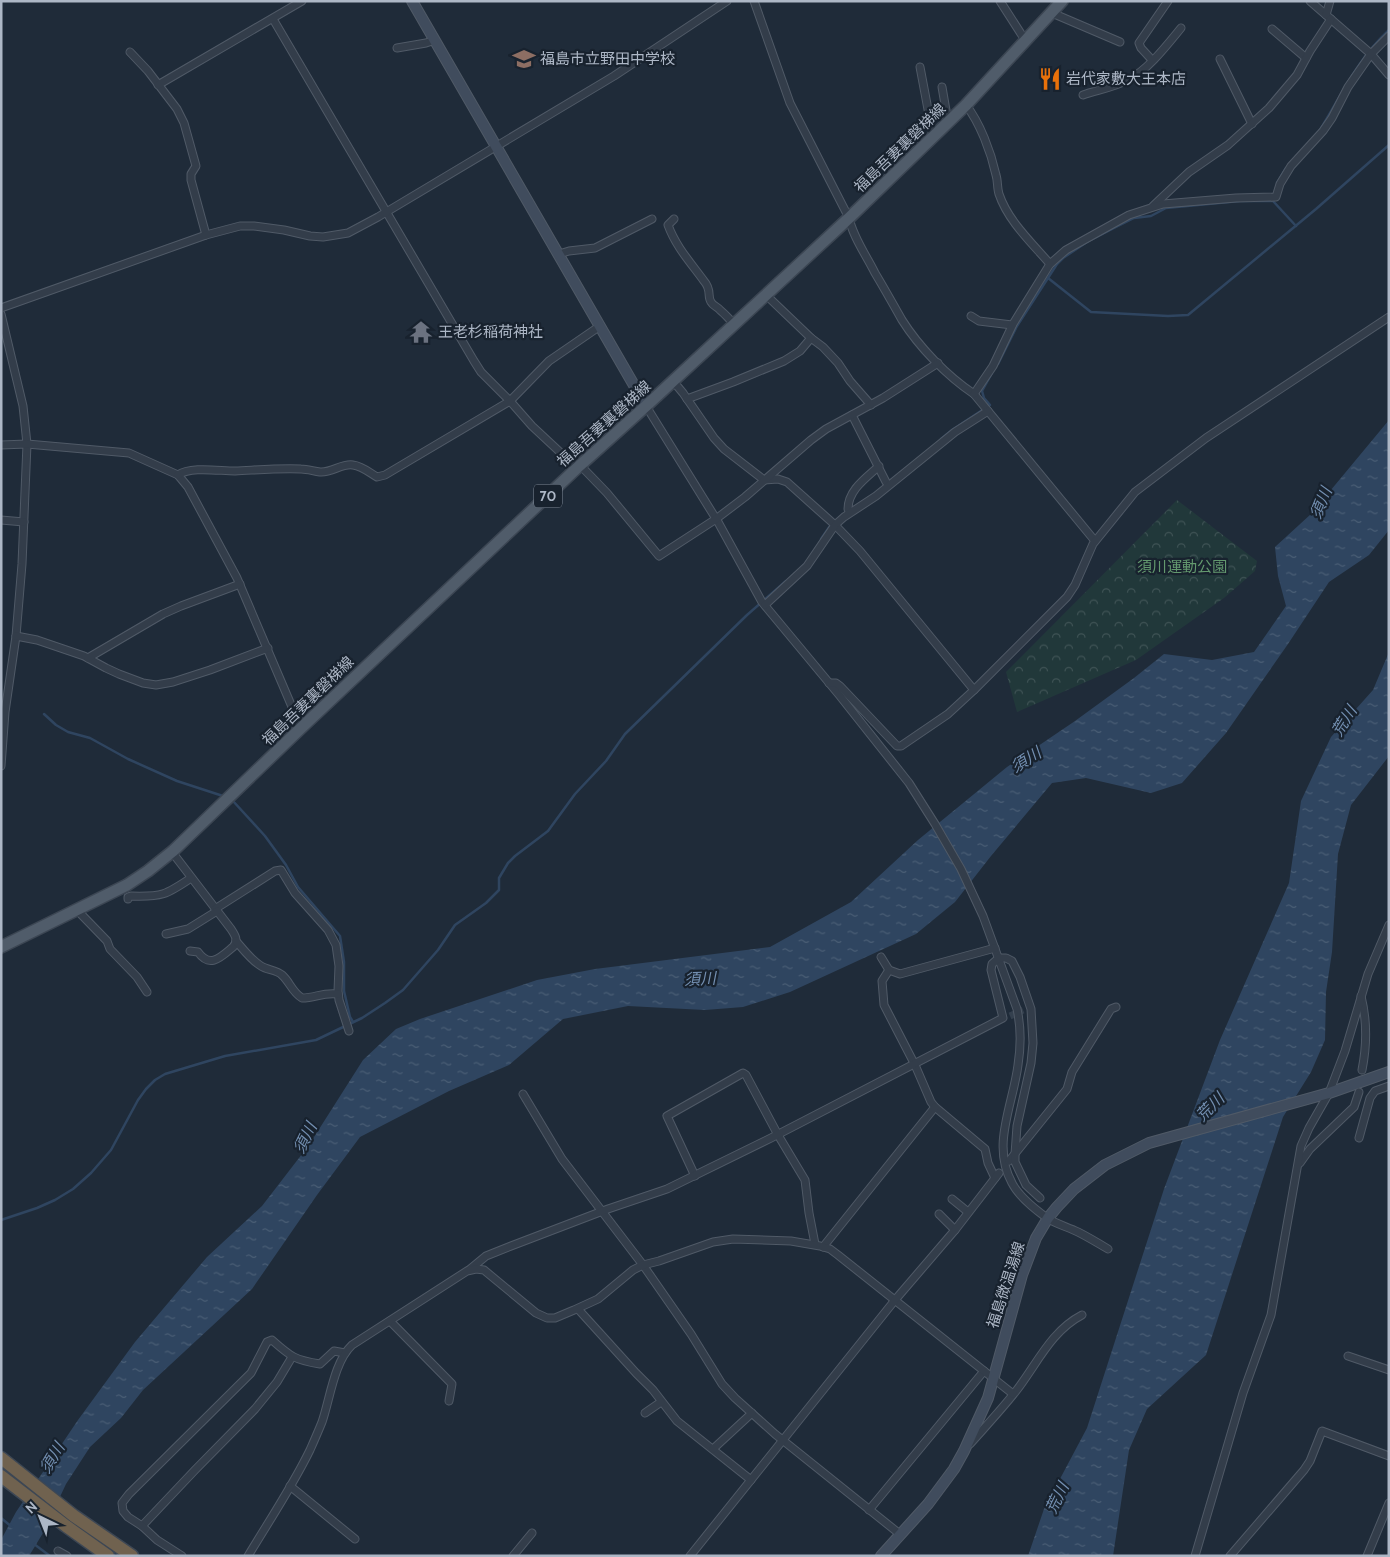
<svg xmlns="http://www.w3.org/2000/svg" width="1390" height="1557" viewBox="0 0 1390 1557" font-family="Cabin,'Noto Sans JP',sans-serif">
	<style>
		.park { fill: url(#park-crowns) }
		.water { fill: url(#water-ripples) }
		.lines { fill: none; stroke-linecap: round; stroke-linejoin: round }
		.stream { stroke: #2f4560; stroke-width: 2.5 }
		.street-tunnel { stroke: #34404e; stroke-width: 7; stroke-dasharray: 7 3.5; stroke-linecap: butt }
		.street-casing { stroke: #505a67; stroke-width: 9 }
		.secondary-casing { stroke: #505a67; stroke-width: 12 }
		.primary-casing { stroke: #3c4653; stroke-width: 14 }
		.highway-casing { stroke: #3d4754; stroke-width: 15 }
		.street { stroke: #333d4a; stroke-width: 7 }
		.secondary { stroke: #404c5d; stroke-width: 10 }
		.primary { stroke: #505c6a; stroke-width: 11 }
		.highway { stroke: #70624f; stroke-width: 12 }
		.labels { text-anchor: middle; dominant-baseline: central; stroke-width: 4.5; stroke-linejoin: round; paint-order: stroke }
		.shield { fill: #18222e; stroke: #808a98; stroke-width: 1 }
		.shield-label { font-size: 14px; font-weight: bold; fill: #adb7c6 }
		.poi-label { font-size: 15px; fill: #adb7c6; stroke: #18222e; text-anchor: start }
		.street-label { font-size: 15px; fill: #adb7c6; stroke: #18222e }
		.park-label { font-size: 15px; fill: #63986e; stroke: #18222e }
		.water-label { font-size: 16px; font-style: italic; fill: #738fb1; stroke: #18222e }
	</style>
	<defs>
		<pattern id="park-crowns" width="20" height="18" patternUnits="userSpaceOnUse" patternTransform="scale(1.25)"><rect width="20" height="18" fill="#21383a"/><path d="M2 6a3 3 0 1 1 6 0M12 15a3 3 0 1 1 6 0" fill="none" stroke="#3f5355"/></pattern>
		<pattern id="water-ripples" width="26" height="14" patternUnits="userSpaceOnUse" patternTransform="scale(1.25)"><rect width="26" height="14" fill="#2f4560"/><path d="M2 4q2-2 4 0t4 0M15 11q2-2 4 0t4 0" fill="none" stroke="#4a5e75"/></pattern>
	</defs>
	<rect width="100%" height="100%" fill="#1f2b39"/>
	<polygon class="park" points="1177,500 1257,561 1255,571 1224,598 1136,660 1017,712 1006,672"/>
	<g class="water">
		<polygon points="1389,420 1389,530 1369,555 1329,582 1288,644 1226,733 1182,783 1151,793 1086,778 1052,783 991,856 955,902 916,934 790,992 743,1007 705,1010 628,1006 563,1019 509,1065 449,1091 360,1137 317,1195 252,1289 143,1390 121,1418 90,1447 66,1484 43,1533 29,1556 1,1556 1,1540 16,1512 78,1420 135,1342 207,1257 262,1206 309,1145 363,1060 396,1029 420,1019 537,980 595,969 770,947 851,902 918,840 1007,767 1075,721 1134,678 1164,654 1212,660 1254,652 1286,606 1278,576 1275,547 1311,514"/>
		<polygon points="1389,652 1389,756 1351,805 1338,854 1332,952 1326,992 1325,1040 1311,1072 1283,1117 1206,1355 1147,1409 1129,1450 1113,1556 1028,1556 1044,1509 1087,1428 1164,1189 1220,1040 1289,883 1301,801 1331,737 1373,690"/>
	</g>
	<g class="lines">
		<g class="stream">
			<path d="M1318,133C1342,95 1355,62 1389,30"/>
			<polyline points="1277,183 1286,168"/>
			<polyline points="1048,278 1091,312 1168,316 1188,315 1316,209 1389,145"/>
			<polyline points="998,364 1017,326 1057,264 1063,258 1087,242 1116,227 1134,218 1151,216 1166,208 1240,201 1273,201 1296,226"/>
			<polyline points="941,439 952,430 990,405 984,398 982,391 992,373"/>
			<polyline points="821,539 832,523"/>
			<polyline points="44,714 56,725 68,732 90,738 128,759 177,781 223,796"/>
			<polyline points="233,801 265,836 286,865 298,887 340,936 344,962 344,991 350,1017 353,1022"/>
			<polyline points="1,1220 37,1208 55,1200 73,1189 91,1173 111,1150 138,1100 146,1089 155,1080 165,1074 225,1056 316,1040 362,1018 385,1003 403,990 438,950 455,925 486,903 499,890 499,878 508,863 515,856 548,831 575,794 606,761 625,734 747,615 786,581"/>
			<polyline points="1,1518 12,1527"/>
			<polyline points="34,1544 50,1556"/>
		</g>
		<polyline class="street-tunnel" points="1010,1016 1023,1010"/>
		<defs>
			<g id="street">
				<path d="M754,1L790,103L849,218C853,237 866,255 875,273C884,288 893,304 902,320C919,347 947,376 974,394L1095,541"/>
				<polyline points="1000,1 1025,40"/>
				<polyline points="1310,1 1371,54 1389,75"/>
				<polyline points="1052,13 1120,42"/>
				<polyline points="1326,15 1330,1"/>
				<polyline points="273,19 474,361 481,372 510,401 532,426 577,468"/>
				<polyline points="1272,29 1306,58"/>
				<polyline points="397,48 426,43 435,40"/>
				<polyline points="130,52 148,71 177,109 184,123 196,166 191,174 191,180 206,235"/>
				<polyline points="1220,59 1252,124"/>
				<polyline points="1152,60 1141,48 1139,43 1168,1"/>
				<polyline points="920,67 933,136"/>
				<polyline points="158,85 302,1"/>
				<polyline points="942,87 948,122"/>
				<path d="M1083,95C1098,90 1114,87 1128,80C1148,70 1167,45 1181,28"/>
				<path d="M966,105C980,123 991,152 996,175C998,181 997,188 999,194C1008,221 1032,243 1050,264"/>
				<polyline points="1153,206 1189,172 1228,145 1269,108 1297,75 1310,51 1331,19"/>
				<path d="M674,219L668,225C676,247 691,263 704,281C712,290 707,296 711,302C713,306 718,307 720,310C725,314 729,319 734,324"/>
				<polyline points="559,254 569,251 595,248 652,219"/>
				<polyline points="1,308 206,235 240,226 254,226 284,230 310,236 323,237 348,233 378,217 614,76 727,1"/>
				<polyline points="1,314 23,406 27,444 22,564 16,636 5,712 1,766"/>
				<polyline points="971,316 979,321 1012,325"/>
				<polyline points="811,338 823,347 838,363 850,381 871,405"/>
				<polyline points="673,381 683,393 714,438 724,449 764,480 778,479 787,482 835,525 860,551 974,690"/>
				<polyline points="974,394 993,366 1013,324 1050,264 1066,250 1129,215 1163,204 1236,198 1276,197 1280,184 1291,166 1323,131 1332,118 1348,87 1371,54 1389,36"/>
				<polyline points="687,399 733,382 784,361 800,351 811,338 765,294"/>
				<path d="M646,406L718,522L762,602L840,696L909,783L935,824L961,869L983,916L1017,1009C1021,1027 1021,1046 1018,1065C1013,1105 991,1145 1012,1183C1018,1195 1036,1210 1047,1218C1056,1224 1068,1227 1078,1232C1088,1237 1098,1243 1108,1249"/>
				<polyline points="852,415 886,482"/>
				<polyline points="1,445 27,444 129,453 178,475 188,487 237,578 301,728"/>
				<polyline points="580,465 607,493 659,556 716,519 745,497 811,440 826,429 883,398 938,363"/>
				<path d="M178,475C191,466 219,471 235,471C257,470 279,468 301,469C307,469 313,471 320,472C332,473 342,463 353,465C362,466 370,473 377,477L385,475L510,401L549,361L600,326"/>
				<path d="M848,509C848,490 866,478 879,466"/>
				<polyline points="1,520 24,522"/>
				<polyline points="765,605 807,566 835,525 844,517 876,496 955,432 988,411"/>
				<polyline points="16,636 37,640 84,656 106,668 119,674 143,683 156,685 173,682 210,670 268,648"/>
				<polyline points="88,658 163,614 181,606 240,584"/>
				<polyline points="829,683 836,683 840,686 897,746 901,746 948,714 974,690 1067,597 1075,585 1093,544 1135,492 1206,438 1389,317"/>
				<path d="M172,852L231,929C235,935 239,941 233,947C221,957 210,969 198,952L190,951"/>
				<path d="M128,899V897L131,896C162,897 166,895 191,878"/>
				<polyline points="215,909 275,871 281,870 295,893 328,930 336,945 339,966 338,991 339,1000 349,1031"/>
				<polyline points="77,910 107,941 110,949 137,977 147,992"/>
				<polyline points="166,934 188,929 217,911"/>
				<path d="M236,941C243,949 251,960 261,966C267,970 277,970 282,975C290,982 292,992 302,998C316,998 322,992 338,994"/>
				<polyline points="881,957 889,970 900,974 995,948"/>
				<polyline points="889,970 882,981 884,1005 915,1065 931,1102 935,1107 985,1149 988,1163 995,1178"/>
				<path d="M1361,996C1367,1020 1367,1045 1362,1070"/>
				<polyline points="523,1094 562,1159 643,1265 691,1334 722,1384 735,1398 775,1434 901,1535"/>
				<polyline points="1359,1138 1370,1098 1375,1091 1389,1086"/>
				<polyline points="1009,1161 1067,1089 1072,1072 1111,1009 1116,1007"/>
				<polyline points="1300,1163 1310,1149 1354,1107 1359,1092"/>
				<polyline points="695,1176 667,1116 743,1073 746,1075 778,1135 805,1180 809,1213 815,1244"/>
				<polyline points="952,1199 968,1212"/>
				<polyline points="939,1214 955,1230"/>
				<polyline points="823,1247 935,1107"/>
				<polyline points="469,1270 486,1256 511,1246 608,1209 667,1189 771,1138 1003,1018 991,970 992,964 999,958 1006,958 1012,961 1020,977 1031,1009 1033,1043 1031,1063 1017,1126 1015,1154 1015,1162 1026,1185 1040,1198"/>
				<polyline points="578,1309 636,1373 653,1390 677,1421 751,1480"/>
				<polyline points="390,1321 452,1384 449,1401"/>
				<polyline points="1348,1356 1389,1370"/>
				<polyline points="645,1413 661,1402"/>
				<path d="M970,1444C985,1427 1002,1409 1016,1391C1037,1364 1051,1331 1082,1315"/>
				<polyline points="713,1449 752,1413"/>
				<polyline points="290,1486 355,1539"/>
				<polyline points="869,1510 984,1371"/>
				<polyline points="142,1526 195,1470 255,1409 277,1382 292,1357"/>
				<polyline points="58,1551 67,1556"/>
				<path d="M182,1556L157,1540L142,1526L128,1517L123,1511L122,1503L129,1494L251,1373L267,1342L272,1340C291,1357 295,1360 320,1364L334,1351L345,1353"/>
				<path d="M248,1556C269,1521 292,1487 310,1450C314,1441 318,1432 322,1422C330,1399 334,1362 352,1345L467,1271L476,1269L484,1270L536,1313L547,1318H555L574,1310L598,1299L633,1270L643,1265L659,1261L713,1242L733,1239L791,1241L820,1246L830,1249L838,1255L1013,1394"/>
				<polyline points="513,1556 532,1533"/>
				<polyline points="690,1556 895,1300 955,1230 999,1173"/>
				<polyline points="1195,1556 1243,1393 1271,1315 1301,1146 1309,1128 1329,1093 1345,1051 1368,974 1389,925"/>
				<polyline points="1230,1556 1304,1470 1310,1461 1322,1431 1389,1456"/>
				<polyline points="1367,1556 1389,1503"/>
			</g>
			<g id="secondary">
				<polyline points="412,1 646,406"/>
				<polyline points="881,1556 928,1504 954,1469 964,1451 988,1398 1022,1275 1036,1238 1048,1218 1057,1207 1074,1189 1105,1165 1149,1143 1329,1093 1389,1072"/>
			</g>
			<polyline id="primary" points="1,947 127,885 148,871 173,851 301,728 577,468 646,406 849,218 966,105 1062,1"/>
			<g id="highway">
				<polyline points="1,1458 74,1516 132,1556"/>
				<polyline points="1,1476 66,1526 108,1556"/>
			</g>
		</defs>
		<use href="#street" class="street-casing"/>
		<use href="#secondary" class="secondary-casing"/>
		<use href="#primary" class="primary-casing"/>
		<use href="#highway" class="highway-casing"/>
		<use href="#street" class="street"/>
		<use href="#secondary" class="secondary"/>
		<use href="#primary" class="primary"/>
		<use href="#highway" class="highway"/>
	</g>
	<defs>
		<symbol id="school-bare" viewBox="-9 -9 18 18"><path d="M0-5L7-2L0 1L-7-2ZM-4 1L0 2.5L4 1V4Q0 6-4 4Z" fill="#8d6e63" stroke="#18222e" stroke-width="2.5" paint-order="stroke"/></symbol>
		<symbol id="restaurant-bare" viewBox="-9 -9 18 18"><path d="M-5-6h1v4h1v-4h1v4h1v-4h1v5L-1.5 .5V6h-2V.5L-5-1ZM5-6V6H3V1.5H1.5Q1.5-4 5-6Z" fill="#e8710a" stroke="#18222e" stroke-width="2.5" paint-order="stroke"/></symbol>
		<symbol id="temple-bare" viewBox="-9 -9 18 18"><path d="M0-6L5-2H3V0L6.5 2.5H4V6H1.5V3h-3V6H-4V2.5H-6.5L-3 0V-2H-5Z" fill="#6b7280" stroke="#18222e" stroke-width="2.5" paint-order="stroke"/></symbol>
	</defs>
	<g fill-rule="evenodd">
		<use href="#school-bare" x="508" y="43" width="32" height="32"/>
		<use href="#restaurant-bare" x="1034" y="63" width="32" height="32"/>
		<use href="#temple-bare" x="405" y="316" width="32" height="32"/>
	</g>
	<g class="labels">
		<rect class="shield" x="534" y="484.5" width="28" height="23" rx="4"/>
		<g class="shield-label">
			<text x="548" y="496">70</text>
		</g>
		<g class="poi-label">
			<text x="540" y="59">福島市立野田中学校</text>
			<text x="1066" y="79">岩代家敷大王本店</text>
			<text x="438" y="332">王老杉稲荷神社</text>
		</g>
		<g class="street-label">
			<text transform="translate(900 148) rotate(-44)">福島吾妻裏磐梯線</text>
			<text transform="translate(604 424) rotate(-42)">福島吾妻裏磐梯線</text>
			<text transform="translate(308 701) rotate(-44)">福島吾妻裏磐梯線</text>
			<text transform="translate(1006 1285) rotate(-72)">福島微温湯線</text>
		</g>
		<g class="park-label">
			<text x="1182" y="567">須川運動公園</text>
		</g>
		<g class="water-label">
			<text transform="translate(1321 503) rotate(-68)">須川</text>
			<text transform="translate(1344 721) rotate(-58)">荒川</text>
			<text transform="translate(1026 760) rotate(-33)">須川</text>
			<text transform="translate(700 979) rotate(-3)">須川</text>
			<text transform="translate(1210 1107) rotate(-45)">荒川</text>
			<text transform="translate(305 1138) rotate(-64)">須川</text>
			<text transform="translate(52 1458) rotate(-59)">須川</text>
			<text transform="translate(1057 1498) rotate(-64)">荒川</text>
		</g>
	</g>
	<rect width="1390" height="1557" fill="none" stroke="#adb7c6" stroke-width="5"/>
	<g transform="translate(40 1517) rotate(317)" stroke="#18222e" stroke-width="4" paint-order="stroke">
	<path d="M0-4L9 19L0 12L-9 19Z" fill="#adb7c6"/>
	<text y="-8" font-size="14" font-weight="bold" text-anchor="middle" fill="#adb7c6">N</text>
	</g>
</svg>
